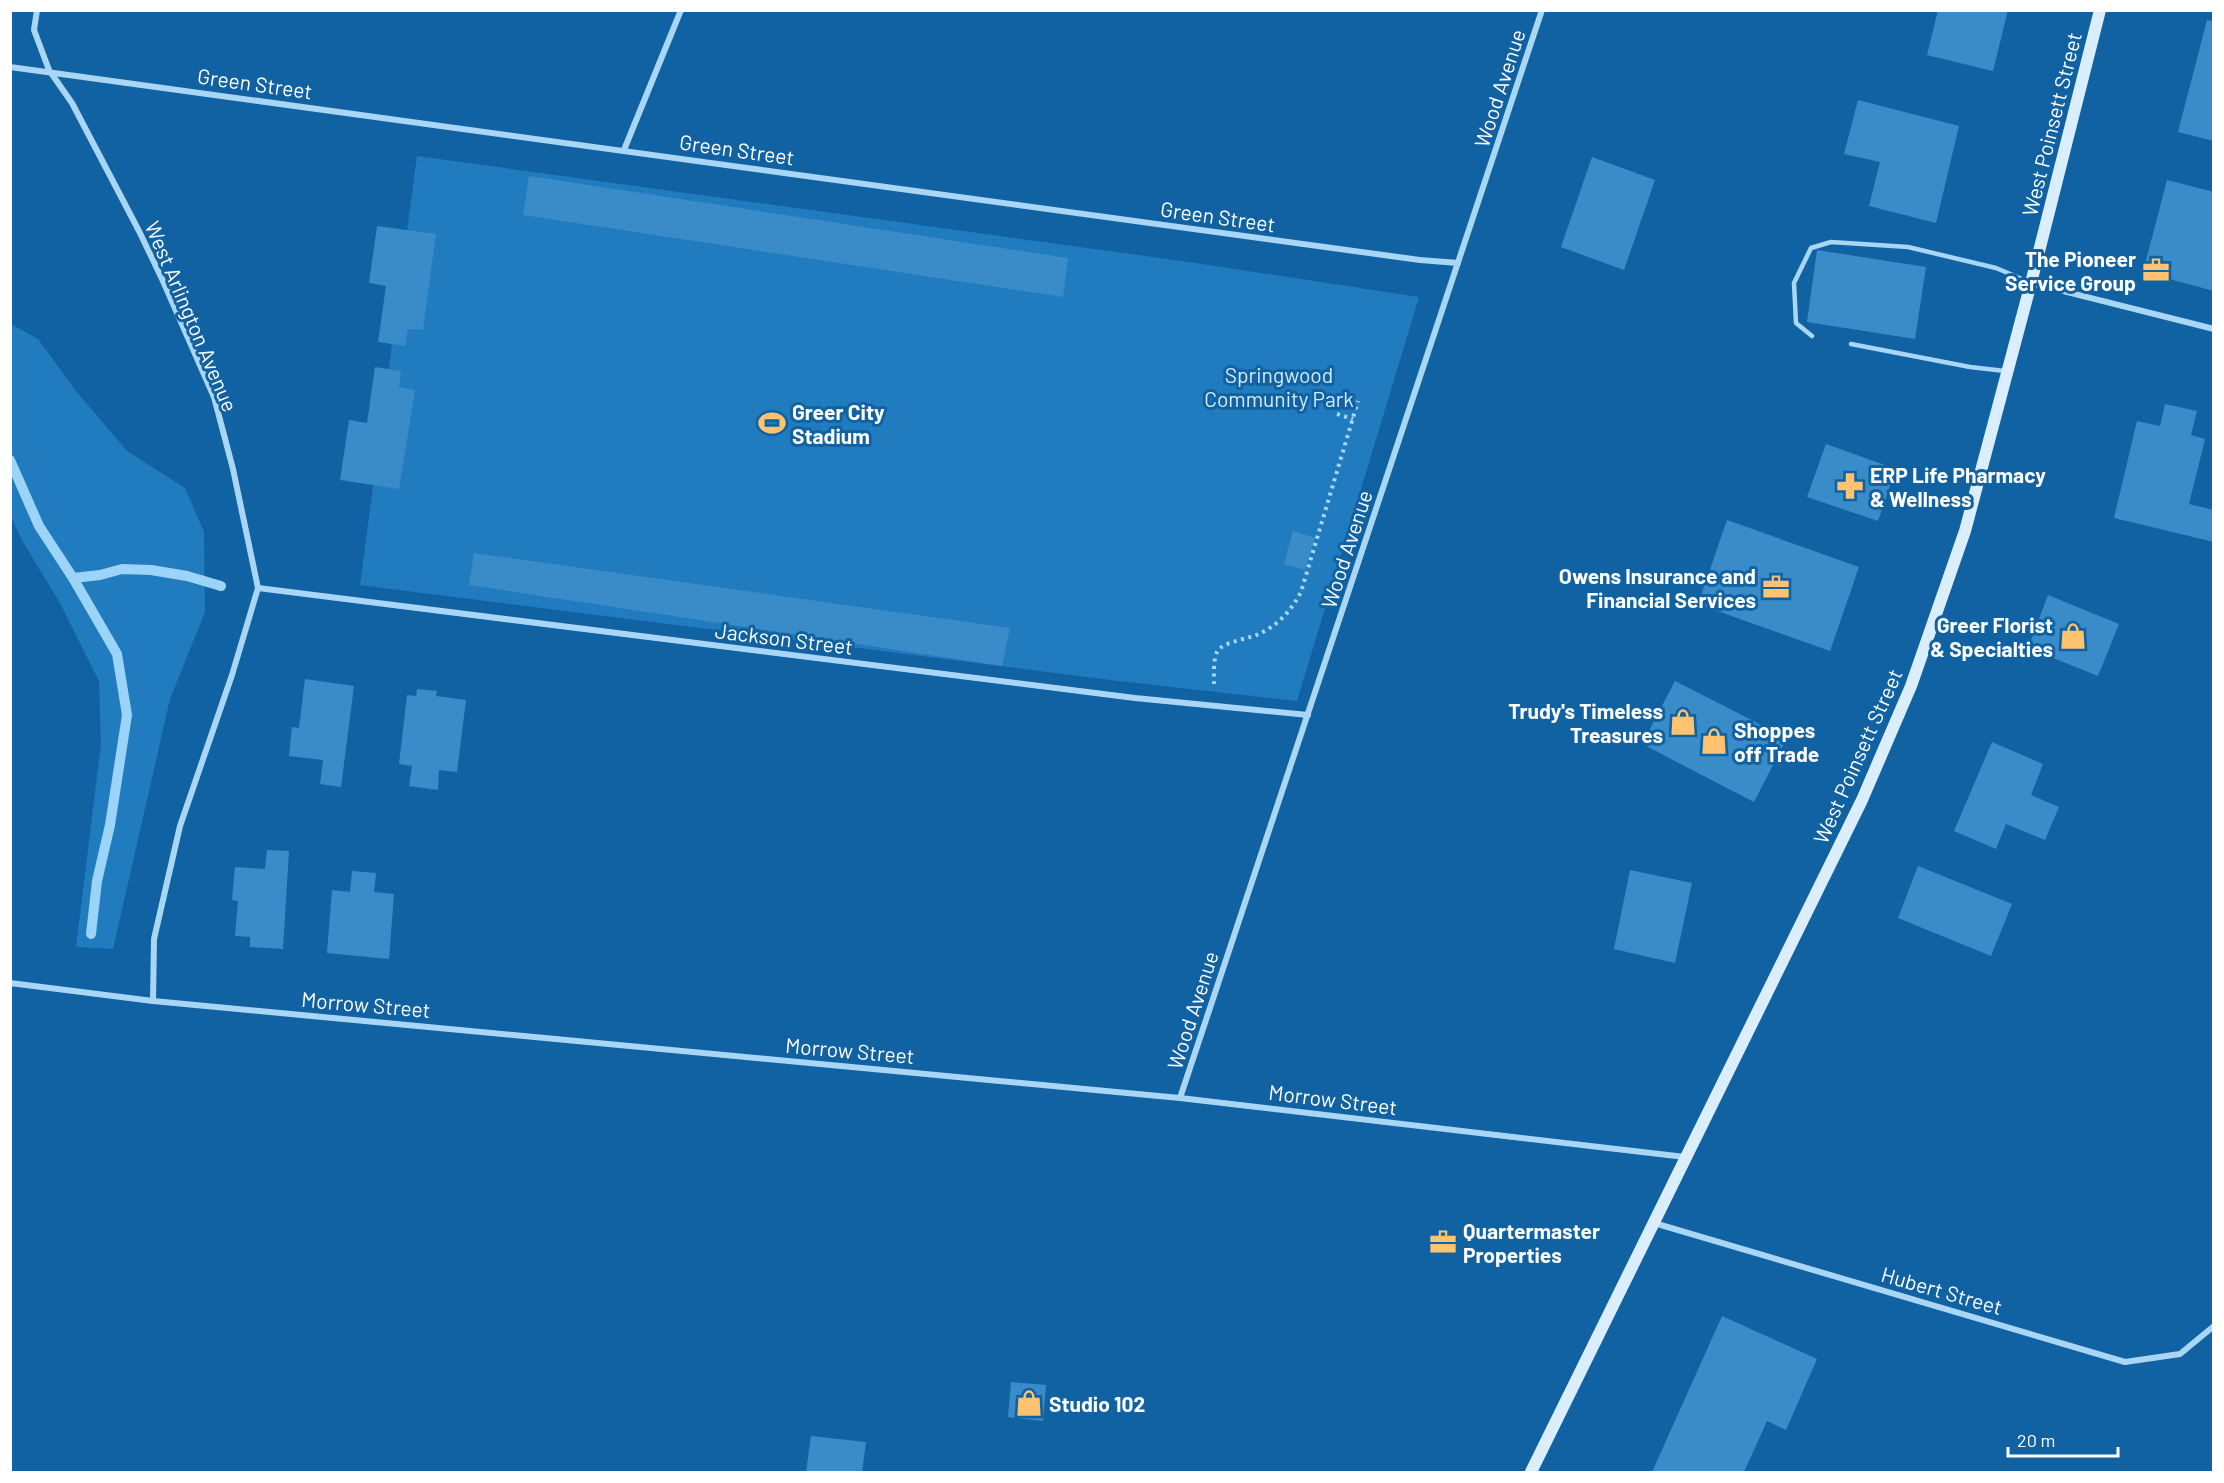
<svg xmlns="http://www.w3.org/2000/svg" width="2224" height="1483" viewBox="0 0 2224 1483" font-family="Barlow,sans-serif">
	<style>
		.green { fill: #207cbf }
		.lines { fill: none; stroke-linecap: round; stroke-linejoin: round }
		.stream { stroke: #9cd3f9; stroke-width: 10 }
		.building { fill: #3a8cc8 }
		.path { stroke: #aad6f5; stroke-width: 4; stroke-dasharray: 3 4.5; stroke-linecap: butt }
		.service { stroke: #aad6f5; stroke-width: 4.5 }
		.minor { stroke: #aad6f5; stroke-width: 6 }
		.secondary { stroke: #dbeefe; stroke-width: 12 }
		.labels { text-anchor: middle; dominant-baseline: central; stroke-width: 6; stroke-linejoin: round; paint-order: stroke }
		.street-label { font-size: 21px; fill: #fff; stroke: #1162a2 }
		.poi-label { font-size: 21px; font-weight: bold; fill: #fff; stroke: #1162a2; text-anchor: start }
		.park-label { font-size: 21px; fill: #d4ecfe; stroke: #1162a2 }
	</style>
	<rect width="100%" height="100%" fill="#1162a2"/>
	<g class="green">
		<polygon points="417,156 1189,262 1419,297 1297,701 1119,681 360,585"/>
		<polygon points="11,324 38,339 76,391 127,451 185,488 204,532 205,612 170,699 113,949 76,947 101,744 99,681 60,603 23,542 11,517"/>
	</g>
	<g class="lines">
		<g class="stream">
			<polyline points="10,460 39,526 73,578 117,654 127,715 110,825 97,881 91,934"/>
			<polyline points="73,578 100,575 122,569 151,570 187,576 221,586"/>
		</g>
	</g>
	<g class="building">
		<polygon points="1938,10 2008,10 1993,71 1927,55"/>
		<polygon points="2207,20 2214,22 2214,141 2178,132"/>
		<polygon points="1858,100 1959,126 1936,223 1869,206 1880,162 1844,154"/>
		<polygon points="1592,157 1655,180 1624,270 1561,247"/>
		<polygon points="529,176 1068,258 1063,297 523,215"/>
		<polygon points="2167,180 2214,192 2214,291 2143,272"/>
		<polygon points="377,226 436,234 423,330 408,329 405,346 378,342 386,286 369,283"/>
		<polygon points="1817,250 1926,267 1915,339 1807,322"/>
		<polygon points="375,367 401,371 399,387 415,390 399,489 340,480 349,420 367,423"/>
		<polygon points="2165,404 2197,411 2191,435 2205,439 2189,504 2214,510 2214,542 2114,518 2137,421 2160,426"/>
		<polygon points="1826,444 1896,469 1878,521 1807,497"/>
		<polygon points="1727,520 1859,567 1830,651 1698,604"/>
		<polygon points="1293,531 1315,538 1305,570 1284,564"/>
		<polygon points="474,553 1010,628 1002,666 469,585"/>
		<polygon points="2048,595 2119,624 2098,676 2028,648"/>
		<polygon points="305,679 354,686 341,787 320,784 323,760 289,756 292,727 299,728"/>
		<polygon points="1675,681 1787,738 1754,802 1642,744"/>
		<polygon points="417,689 437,691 436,696 466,700 457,772 439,770 438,790 409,786 412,766 399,764 407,695 416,696"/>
		<polygon points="1992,742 2043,764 2031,795 2059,807 2045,840 2006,824 1996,849 1954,831"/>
		<polygon points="267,850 289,851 283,949 250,947 250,937 235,936 238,901 232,900 235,867 265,869"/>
		<polygon points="1918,866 2012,904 1991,956 1898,918"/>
		<polygon points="1630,870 1692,883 1675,963 1614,949"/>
		<polygon points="352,871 376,873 374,892 394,894 389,959 327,953 332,890 350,892"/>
		<polygon points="1722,1316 1817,1359 1786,1430 1767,1421 1744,1472 1652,1472"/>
		<polygon points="1011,1382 1046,1385 1043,1421 1008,1417"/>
		<polygon points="811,1436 866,1442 862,1472 806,1472"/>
	</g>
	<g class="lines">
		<g class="path">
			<polyline points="1337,414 1353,419"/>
			<path d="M1214,684C1214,675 1213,660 1217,652C1222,641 1252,639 1263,632C1280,623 1292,609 1301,592L1358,401"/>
		</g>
		<g class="service">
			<polyline points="1812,336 1796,323 1794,283 1811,248 1831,242 1908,247 1996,268 2029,282"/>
			<polyline points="1851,344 1970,367 2005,371"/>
		</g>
		<g class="minor">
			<polyline points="37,10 34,30 49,70 72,103 139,231 163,281 214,397 233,469 258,588 232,675 180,826 154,939 153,1001"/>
			<polyline points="10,67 1420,260 1458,263"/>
			<polyline points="624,150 681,10"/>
			<polyline points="2031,283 2214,329"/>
			<polyline points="258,588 1135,698 1308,715"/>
			<polyline points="10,983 153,1001 1180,1098 1685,1157"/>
			<polyline points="1180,1098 1542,10"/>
			<polyline points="1654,1223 2125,1362 2180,1354 2214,1326"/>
		</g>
		<polyline class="secondary" points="1531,1472 1862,800 1911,686 1965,531 2031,283 2100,10"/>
	</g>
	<defs>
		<symbol id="office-bare" viewBox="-9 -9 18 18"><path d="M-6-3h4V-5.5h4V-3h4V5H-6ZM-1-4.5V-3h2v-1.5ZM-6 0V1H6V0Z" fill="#ffc36f" stroke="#1162a2" stroke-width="2.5" paint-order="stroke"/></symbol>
		<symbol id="stadium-bare" viewBox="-9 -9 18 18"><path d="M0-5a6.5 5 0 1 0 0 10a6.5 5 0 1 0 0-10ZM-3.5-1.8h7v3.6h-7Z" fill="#ffc36f" stroke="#1162a2" stroke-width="2.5" paint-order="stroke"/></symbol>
		<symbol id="pharmacy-bare" viewBox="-9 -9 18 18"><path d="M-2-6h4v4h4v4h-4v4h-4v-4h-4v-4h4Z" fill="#ffc36f" stroke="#1162a2" stroke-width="2.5" paint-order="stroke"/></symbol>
		<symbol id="shop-bare" viewBox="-9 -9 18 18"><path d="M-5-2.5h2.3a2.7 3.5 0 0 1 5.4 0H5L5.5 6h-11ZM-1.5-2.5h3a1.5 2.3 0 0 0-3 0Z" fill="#ffc36f" stroke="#1162a2" stroke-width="2.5" paint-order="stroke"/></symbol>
	</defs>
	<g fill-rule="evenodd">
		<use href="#office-bare" x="2137" y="251" width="38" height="38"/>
		<use href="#stadium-bare" x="753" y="404" width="38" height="38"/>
		<use href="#pharmacy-bare" x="1831" y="467" width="38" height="38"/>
		<use href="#office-bare" x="1757" y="568" width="38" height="38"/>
		<use href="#shop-bare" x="2054" y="617" width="38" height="38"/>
		<use href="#shop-bare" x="1664" y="703" width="38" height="38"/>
		<use href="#shop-bare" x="1695" y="722" width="38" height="38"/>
		<use href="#office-bare" x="1424" y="1223" width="38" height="38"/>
		<use href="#shop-bare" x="1010" y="1384" width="38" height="38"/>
	</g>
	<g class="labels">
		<g class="street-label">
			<text transform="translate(255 83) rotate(8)">Green Street</text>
			<text transform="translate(1499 88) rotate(-72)">Wood Avenue</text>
			<text transform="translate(2051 124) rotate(-76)">West Poinsett Street</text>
			<text transform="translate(737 149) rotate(8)">Green Street</text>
			<text transform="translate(1218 216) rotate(8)">Green Street</text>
			<text transform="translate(192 316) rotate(67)">West Arlington Avenue</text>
			<text transform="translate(1346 549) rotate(-72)">Wood Avenue</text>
			<text transform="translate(784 638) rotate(7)">Jackson Street</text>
			<text transform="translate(1857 756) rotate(-66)">West Poinsett Street</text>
			<text transform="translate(366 1004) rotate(5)">Morrow Street</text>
			<text transform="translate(1192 1010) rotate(-72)">Wood Avenue</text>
			<text transform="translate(850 1050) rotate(5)">Morrow Street</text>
			<text transform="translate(1333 1099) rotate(7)">Morrow Street</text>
			<text transform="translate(1942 1290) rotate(16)">Hubert Street</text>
		</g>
		<g class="poi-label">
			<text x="2136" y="258" text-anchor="end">The Pioneer<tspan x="2136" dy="24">Service Group</tspan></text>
			<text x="792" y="411">Greer City<tspan x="792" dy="24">Stadium</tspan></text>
			<text x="1870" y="474">ERP Life Pharmacy<tspan x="1870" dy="24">&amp; Wellness</tspan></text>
			<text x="1756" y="575" text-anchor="end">Owens Insurance and<tspan x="1756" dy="24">Financial Services</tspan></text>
			<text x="2053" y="624" text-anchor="end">Greer Florist<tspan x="2053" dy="24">&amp; Specialties</tspan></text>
			<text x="1663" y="710" text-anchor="end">Trudy's Timeless<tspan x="1663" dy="24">Treasures</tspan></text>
			<text x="1734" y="729">Shoppes<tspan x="1734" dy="24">off Trade</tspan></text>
			<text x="1463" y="1230">Quartermaster<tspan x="1463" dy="24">Properties</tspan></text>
			<text x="1049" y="1403">Studio 102</text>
		</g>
		<g class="park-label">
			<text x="1279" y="374">Springwood<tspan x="1279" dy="24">Community Park</tspan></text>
		</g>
	</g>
	<rect width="2224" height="1483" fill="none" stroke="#ffffff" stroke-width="24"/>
	<path d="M2008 1447v9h110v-9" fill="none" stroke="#ffffff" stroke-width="3"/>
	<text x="2017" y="1447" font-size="18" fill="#ffffff" stroke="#1162a2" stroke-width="4.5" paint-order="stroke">20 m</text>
</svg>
